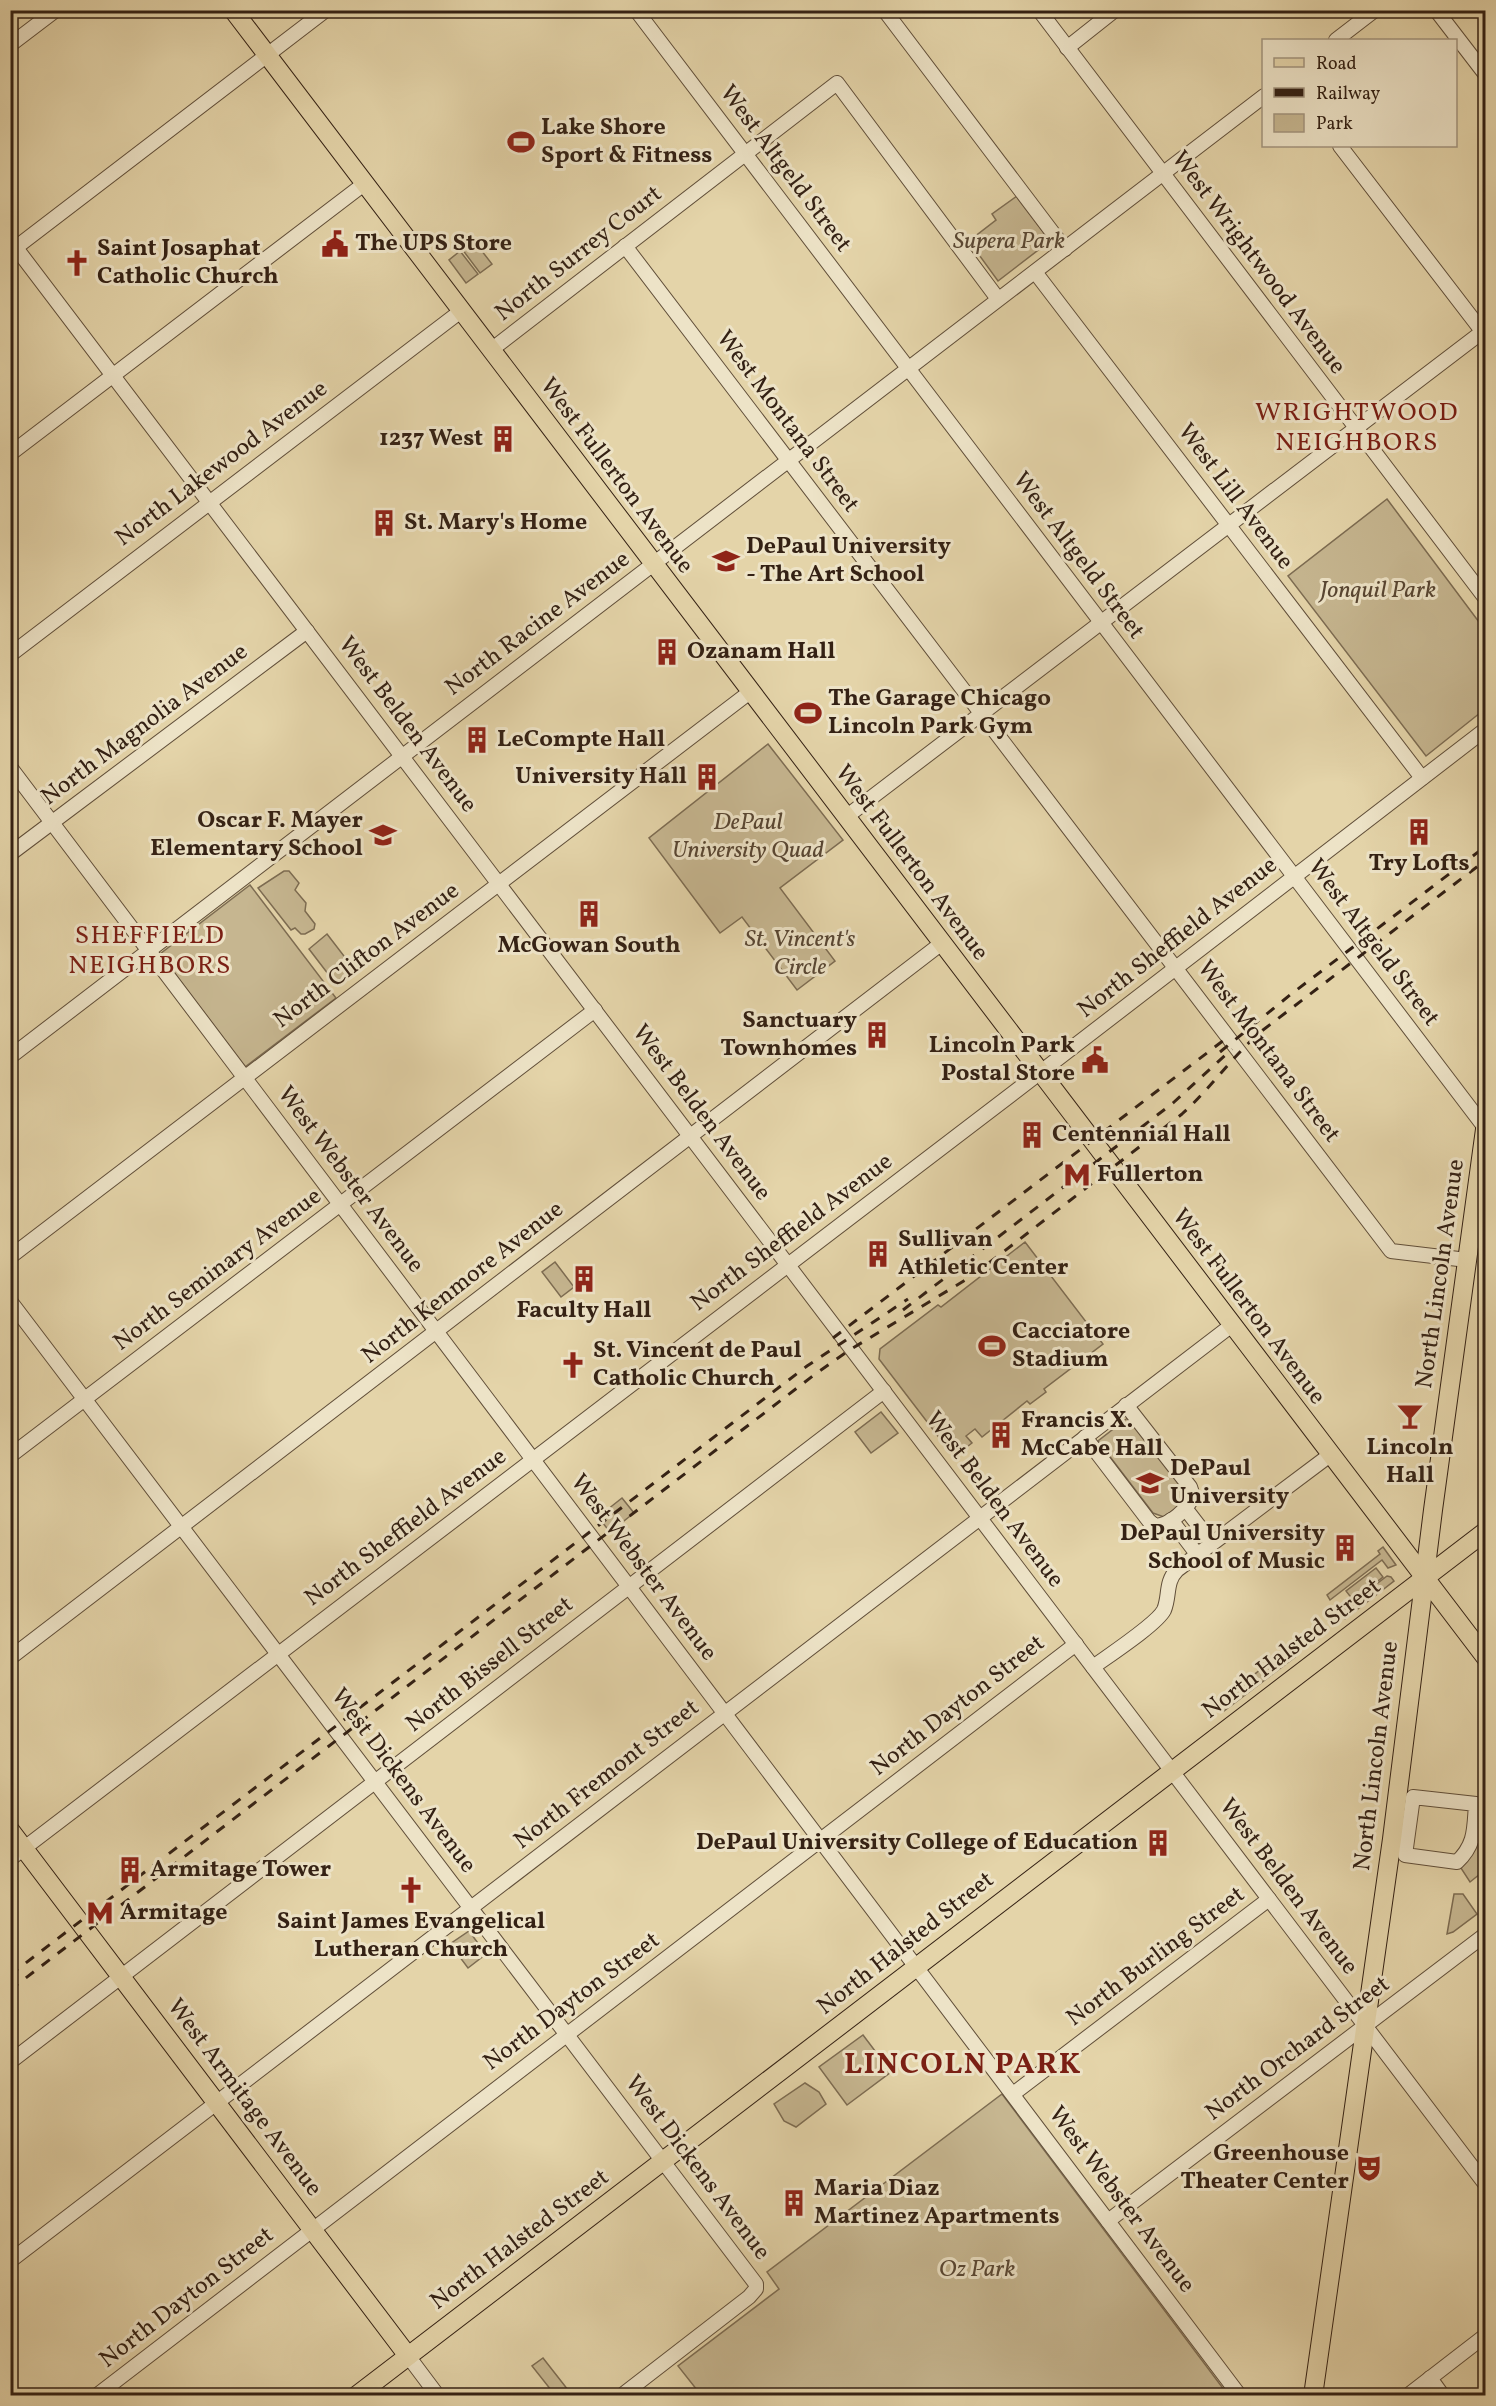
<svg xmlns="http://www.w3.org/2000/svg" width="1496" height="2406" viewBox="0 0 1496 2406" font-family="Vollkorn,serif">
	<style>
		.green { fill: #c6b690; stroke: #7d6c52; stroke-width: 1.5 }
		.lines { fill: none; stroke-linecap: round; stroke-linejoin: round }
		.minor-casing { stroke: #604e39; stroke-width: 16 }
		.major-casing { stroke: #342114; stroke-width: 20 }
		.minor { stroke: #ede3c7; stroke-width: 14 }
		.major { stroke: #e4d4a9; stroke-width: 18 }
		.rail { stroke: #342114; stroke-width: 3; stroke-dasharray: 10 10; stroke-linecap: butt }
		.labels { text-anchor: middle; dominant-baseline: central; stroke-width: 6; stroke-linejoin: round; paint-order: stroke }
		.poi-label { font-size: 24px; font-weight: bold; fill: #342114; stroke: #ede3c7; text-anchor: start }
		.street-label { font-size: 24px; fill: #342114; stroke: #ede3c7 }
		.park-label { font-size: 24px; font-style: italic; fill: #584633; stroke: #ede3c7 }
		.neighbourhood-label { font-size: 26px; letter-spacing: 1.5px; fill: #7a1f14; stroke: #ede3c7 }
		.district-label { font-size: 30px; font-weight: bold; letter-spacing: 1.5px; fill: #7a1f14; stroke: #ede3c7 }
	</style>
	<rect width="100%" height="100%" fill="#e4d4a9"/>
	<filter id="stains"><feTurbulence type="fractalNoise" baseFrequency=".00333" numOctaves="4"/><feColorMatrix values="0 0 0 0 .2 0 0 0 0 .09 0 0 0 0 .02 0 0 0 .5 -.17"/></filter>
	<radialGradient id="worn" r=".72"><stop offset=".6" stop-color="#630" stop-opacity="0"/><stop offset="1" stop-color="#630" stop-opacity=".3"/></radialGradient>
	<g class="green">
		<polygon points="1017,196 1050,241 998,281 969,241 996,220 992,214"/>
		<polygon points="474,241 492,264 480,273 462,249"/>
		<polygon points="460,251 478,274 466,283 449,260"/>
		<polygon points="1387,499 1485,630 1485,709 1426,756 1288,576"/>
		<polygon points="768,744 843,840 780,888 835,961 797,990 742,917 720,933 649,838"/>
		<polygon points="284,871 289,871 299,883 295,890 306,903 305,911 315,924 314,929 305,934 301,934 295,928 291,930 258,888"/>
		<polygon points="250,885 336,998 245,1067 160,954"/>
		<polygon points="327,934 354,969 335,983 309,949"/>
		<polygon points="1025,1242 1103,1344 1044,1389 1046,1392 1030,1404 1027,1401 982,1437 975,1429 966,1436 972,1443 959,1453 952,1443 944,1444 879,1359 880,1349 938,1305 941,1307"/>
		<polygon points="555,1262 574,1287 561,1297 542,1272"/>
		<polygon points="881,1412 898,1433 871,1453 855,1432"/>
		<path d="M1130,1416L1185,1489C1187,1503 1174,1509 1164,1517L1153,1513L1098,1441Z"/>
		<polygon points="622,1498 634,1513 610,1532 598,1517"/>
		<polygon points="1383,1547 1396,1565 1388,1568 1382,1560 1330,1600 1327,1595 1380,1554 1378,1551"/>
		<polygon points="1376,1568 1383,1577 1353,1600 1346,1591"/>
		<polygon points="1387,1576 1391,1577 1394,1581 1345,1619 1340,1612"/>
		<polygon points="1288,1648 1295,1657 1224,1711 1218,1703"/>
		<polygon points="1475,1818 1485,1820 1485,1870 1470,1882 1457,1862"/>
		<polygon points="1454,1894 1463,1894 1477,1914 1453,1932 1447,1934"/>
		<polygon points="469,1931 486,1954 468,1968 450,1944"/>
		<polygon points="863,2035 891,2072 847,2105 819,2067"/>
		<polygon points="805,2083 819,2092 826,2104 796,2127 784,2121 774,2104"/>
		<polygon points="1002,2094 1228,2395 701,2395 678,2366 779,2289 767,2272"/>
		<polygon points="543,2358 572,2395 555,2395 532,2366"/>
	</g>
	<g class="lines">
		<defs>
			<g id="minor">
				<polyline points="636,10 1486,1129"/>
				<polyline points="1039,10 1486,599"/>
				<polyline points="1436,10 1486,75"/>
				<polyline points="885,11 1065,249"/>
				<polyline points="1336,40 1375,10"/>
				<polyline points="10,45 56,10"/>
				<polyline points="1067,48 1115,10"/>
				<polyline points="1340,146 1482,331"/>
				<polyline points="10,240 1486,2185"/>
				<polyline points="625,246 1391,1251 1467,1260"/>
				<polyline points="10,252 326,10"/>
				<polyline points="1035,272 1422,778"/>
				<polyline points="491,350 837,83 998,299"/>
				<polyline points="10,454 364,184"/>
				<polyline points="10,655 461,311"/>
				<polyline points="10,767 1240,2396"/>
				<polyline points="846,817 1486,329"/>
				<polyline points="10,854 307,631"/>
				<polyline points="10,1057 1264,96"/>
				<polyline points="10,1257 750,692"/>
				<polyline points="10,1301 756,2284 756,2289 749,2297 621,2396"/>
				<path d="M1085,1437L1149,1521L1155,1526C1170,1525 1187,1510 1193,1496L1190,1487L1126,1405"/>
				<polyline points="10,1456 595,1010"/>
				<polyline points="1185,1508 1212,1543"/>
				<polyline points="1171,1520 1197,1554"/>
				<polyline points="10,1658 942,943"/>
				<path d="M1093,1667C1108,1656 1157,1624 1164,1610C1170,1596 1165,1582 1177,1570L1330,1455"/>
				<path d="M1413,1797L1476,1804C1474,1828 1476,1844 1457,1862L1405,1855Z"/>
				<polyline points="10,1859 1029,1081 1486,729"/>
				<polyline points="10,2062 884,1391"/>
				<polyline points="1013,2094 1269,1899"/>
				<polyline points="1108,2221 1486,1934"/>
				<polyline points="10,2261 1232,1325"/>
				<polyline points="408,2356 438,2396"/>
				<polyline points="1430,2378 1443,2396"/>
				<polyline points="96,2396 1076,1644"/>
				<polyline points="1407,2396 1486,2335"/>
			</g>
			<g id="major">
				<polyline points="233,10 1486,1658"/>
				<polyline points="10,1830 408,2356"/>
				<polyline points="356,2396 1486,1531"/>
				<polyline points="1313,2396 1392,1839 1433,1510 1486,1122"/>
			</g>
		</defs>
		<use href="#minor" class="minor-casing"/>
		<use href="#major" class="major-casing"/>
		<use href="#minor" class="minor"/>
		<use href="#major" class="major"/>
		<g class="rail">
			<polyline points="1220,1052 1290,995 1486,846"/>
			<polyline points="903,1310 1173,1103 1232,1049"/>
			<polyline points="833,1338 1224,1040"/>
			<polyline points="10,1975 807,1366 908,1299"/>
			<path d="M10,1990L814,1375L848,1351L972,1276L1182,1114C1211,1088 1233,1055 1263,1030L1486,860"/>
		</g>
	</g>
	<defs>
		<symbol id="stadium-bare" viewBox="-9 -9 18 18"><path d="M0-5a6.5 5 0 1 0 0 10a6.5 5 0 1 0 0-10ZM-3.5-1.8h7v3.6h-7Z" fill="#8f2418" stroke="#ede3c7" stroke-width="2.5" paint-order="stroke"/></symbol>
		<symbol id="civic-bare" viewBox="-9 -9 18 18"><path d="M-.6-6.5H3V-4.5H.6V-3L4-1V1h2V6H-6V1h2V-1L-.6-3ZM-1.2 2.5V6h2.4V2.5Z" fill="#8f2418" stroke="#ede3c7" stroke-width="2.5" paint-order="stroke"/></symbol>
		<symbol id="church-bare" viewBox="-9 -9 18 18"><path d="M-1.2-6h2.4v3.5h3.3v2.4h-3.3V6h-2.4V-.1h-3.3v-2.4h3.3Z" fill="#8f2418" stroke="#ede3c7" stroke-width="2.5" paint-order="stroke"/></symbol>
		<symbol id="building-bare" viewBox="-9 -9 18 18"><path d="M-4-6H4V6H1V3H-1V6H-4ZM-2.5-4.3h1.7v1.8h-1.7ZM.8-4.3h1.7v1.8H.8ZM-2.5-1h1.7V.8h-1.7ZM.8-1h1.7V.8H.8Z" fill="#8f2418" stroke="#ede3c7" stroke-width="2.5" paint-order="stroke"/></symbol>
		<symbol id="university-bare" viewBox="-9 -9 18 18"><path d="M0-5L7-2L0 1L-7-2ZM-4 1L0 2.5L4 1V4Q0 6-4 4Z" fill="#8f2418" stroke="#ede3c7" stroke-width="2.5" paint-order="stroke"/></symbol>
		<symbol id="school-bare" viewBox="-9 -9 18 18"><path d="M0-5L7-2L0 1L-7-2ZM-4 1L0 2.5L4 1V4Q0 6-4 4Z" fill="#8f2418" stroke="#ede3c7" stroke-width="2.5" paint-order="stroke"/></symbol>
		<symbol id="metro-bare" viewBox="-9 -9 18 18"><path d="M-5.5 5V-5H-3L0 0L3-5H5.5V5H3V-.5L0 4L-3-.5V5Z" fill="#8f2418" stroke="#ede3c7" stroke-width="2.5" paint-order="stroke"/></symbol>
		<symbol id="bar-bare" viewBox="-9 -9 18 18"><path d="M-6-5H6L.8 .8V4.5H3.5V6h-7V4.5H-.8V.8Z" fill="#8f2418" stroke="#ede3c7" stroke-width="2.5" paint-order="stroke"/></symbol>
		<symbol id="theatre-bare" viewBox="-9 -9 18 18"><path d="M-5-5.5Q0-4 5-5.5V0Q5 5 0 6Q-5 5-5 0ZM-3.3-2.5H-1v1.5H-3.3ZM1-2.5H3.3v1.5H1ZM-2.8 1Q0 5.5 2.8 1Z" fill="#8f2418" stroke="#ede3c7" stroke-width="2.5" paint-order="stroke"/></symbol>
	</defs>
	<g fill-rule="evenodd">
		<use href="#stadium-bare" x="502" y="123" width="38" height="38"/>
		<use href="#civic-bare" x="316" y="225" width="38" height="38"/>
		<use href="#church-bare" x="58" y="244" width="38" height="38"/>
		<use href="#building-bare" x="484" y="420" width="38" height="38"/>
		<use href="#building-bare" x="365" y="504" width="38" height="38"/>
		<use href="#university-bare" x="707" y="542" width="38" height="38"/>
		<use href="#building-bare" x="648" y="633" width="38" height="38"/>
		<use href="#stadium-bare" x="789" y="694" width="38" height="38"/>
		<use href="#building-bare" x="458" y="721" width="38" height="38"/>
		<use href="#building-bare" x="688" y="758" width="38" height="38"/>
		<use href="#building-bare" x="1400" y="813" width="38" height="38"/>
		<use href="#school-bare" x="364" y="816" width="38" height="38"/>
		<use href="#building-bare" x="570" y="895" width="38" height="38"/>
		<use href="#building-bare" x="858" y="1016" width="38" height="38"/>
		<use href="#civic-bare" x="1076" y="1041" width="38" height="38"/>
		<use href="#building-bare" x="1013" y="1116" width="38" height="38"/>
		<use href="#metro-bare" x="1058" y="1156" width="38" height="38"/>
		<use href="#building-bare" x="859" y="1235" width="38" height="38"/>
		<use href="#building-bare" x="565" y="1260" width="38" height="38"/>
		<use href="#stadium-bare" x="973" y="1327" width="38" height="38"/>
		<use href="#church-bare" x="554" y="1346" width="38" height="38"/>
		<use href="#bar-bare" x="1391" y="1397" width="38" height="38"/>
		<use href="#building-bare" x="982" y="1416" width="38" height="38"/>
		<use href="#university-bare" x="1131" y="1464" width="38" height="38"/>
		<use href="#building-bare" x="1326" y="1529" width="38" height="38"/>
		<use href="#building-bare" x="1139" y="1824" width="38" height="38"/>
		<use href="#building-bare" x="111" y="1851" width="38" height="38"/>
		<use href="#church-bare" x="392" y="1871" width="38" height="38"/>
		<use href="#metro-bare" x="81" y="1894" width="38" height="38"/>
		<use href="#theatre-bare" x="1350" y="2149" width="38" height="38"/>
		<use href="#building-bare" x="775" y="2184" width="38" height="38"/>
	</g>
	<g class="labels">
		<g class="poi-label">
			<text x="541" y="128">Lake Shore<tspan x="541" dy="28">Sport &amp; Fitness</tspan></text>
			<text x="355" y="244">The UPS Store</text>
			<text x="97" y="249">Saint Josaphat<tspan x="97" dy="28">Catholic Church</tspan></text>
			<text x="483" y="439" text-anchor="end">1237 West</text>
			<text x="404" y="523">St. Mary's Home</text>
			<text x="746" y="547">DePaul University<tspan x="746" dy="28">- The Art School</tspan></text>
			<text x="687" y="652">Ozanam Hall</text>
			<text x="828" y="699">The Garage Chicago<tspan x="828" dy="28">Lincoln Park Gym</tspan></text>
			<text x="497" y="740">LeCompte Hall</text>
			<text x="687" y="777" text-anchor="end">University Hall</text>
			<text x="363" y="821" text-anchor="end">Oscar F. Mayer<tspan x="363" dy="28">Elementary School</tspan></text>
			<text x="1419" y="864" text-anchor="middle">Try Lofts</text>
			<text x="589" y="946" text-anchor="middle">McGowan South</text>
			<text x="857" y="1021" text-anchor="end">Sanctuary<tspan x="857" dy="28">Townhomes</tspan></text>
			<text x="1075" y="1046" text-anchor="end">Lincoln Park<tspan x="1075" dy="28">Postal Store</tspan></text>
			<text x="1052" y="1135">Centennial Hall</text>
			<text x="1097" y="1175">Fullerton</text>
			<text x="898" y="1240">Sullivan<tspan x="898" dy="28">Athletic Center</tspan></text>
			<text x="584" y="1311" text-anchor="middle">Faculty Hall</text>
			<text x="1012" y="1332">Cacciatore<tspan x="1012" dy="28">Stadium</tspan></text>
			<text x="593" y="1351">St. Vincent de Paul<tspan x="593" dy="28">Catholic Church</tspan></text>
			<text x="1021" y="1421">Francis X.<tspan x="1021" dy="28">McCabe Hall</tspan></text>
			<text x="1410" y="1448" text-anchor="middle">Lincoln<tspan x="1410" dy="28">Hall</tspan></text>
			<text x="1170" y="1469">DePaul<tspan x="1170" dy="28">University</tspan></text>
			<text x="1325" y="1534" text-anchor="end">DePaul University<tspan x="1325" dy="28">School of Music</tspan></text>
			<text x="1138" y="1843" text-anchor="end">DePaul University College of Education</text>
			<text x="150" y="1870">Armitage Tower</text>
			<text x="120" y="1913">Armitage</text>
			<text x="411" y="1922" text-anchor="middle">Saint James Evangelical<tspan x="411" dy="28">Lutheran Church</tspan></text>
			<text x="1349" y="2154" text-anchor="end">Greenhouse<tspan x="1349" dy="28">Theater Center</tspan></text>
			<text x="814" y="2189">Maria Diaz<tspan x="814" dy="28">Martinez Apartments</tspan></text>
		</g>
		<g class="street-label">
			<text transform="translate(785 169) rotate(53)">West Altgeld Street</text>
			<text transform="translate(579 254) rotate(-38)">North Surrey Court</text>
			<text transform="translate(1258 263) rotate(53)">West Wrightwood Avenue</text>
			<text transform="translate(787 422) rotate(53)">West Montana Street</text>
			<text transform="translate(222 464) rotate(-37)">North Lakewood Avenue</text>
			<text transform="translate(616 476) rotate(53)">West Fullerton Avenue</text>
			<text transform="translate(1235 497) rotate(53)">West Lill Avenue</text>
			<text transform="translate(1078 556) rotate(53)">West Altgeld Street</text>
			<text transform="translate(538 624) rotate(-37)">North Racine Avenue</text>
			<text transform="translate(145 725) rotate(-37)">North Magnolia Avenue</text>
			<text transform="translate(407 725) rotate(53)">West Belden Avenue</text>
			<text transform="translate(911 863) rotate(53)">West Fullerton Avenue</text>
			<text transform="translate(1178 938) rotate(-38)">North Sheffield Avenue</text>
			<text transform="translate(1373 943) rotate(53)">West Altgeld Street</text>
			<text transform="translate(367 956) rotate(-37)">North Clifton Avenue</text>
			<text transform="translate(1268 1052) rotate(53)">West Montana Street</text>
			<text transform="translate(701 1113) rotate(53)">West Belden Avenue</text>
			<text transform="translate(350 1180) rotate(53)">West Webster Avenue</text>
			<text transform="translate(792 1233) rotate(-37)">North Sheffield Avenue</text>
			<text transform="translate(218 1270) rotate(-37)">North Seminary Avenue</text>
			<text transform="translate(1441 1274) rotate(-82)">North Lincoln Avenue</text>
			<text transform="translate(463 1283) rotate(-38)">North Kenmore Avenue</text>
			<text transform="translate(1248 1307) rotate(53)">West Fullerton Avenue</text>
			<text transform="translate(994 1500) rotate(53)">West Belden Avenue</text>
			<text transform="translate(406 1528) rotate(-37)">North Sheffield Avenue</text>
			<text transform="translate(643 1568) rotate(53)">West Webster Avenue</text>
			<text transform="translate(1292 1649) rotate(-37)">North Halsted Street</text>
			<text transform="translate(490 1665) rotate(-38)">North Bissell Street</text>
			<text transform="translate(958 1706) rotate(-38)">North Dayton Street</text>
			<text transform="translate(1377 1756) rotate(-83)">North Lincoln Avenue</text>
			<text transform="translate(607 1775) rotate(-38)">North Fremont Street</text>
			<text transform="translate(403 1781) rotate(53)">West Dickens Avenue</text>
			<text transform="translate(1288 1887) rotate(53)">West Belden Avenue</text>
			<text transform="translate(906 1944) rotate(-38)">North Halsted Street</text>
			<text transform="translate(1156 1957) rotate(-37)">North Burling Street</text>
			<text transform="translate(572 2002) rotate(-37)">North Dayton Street</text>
			<text transform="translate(1298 2049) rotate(-37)">North Orchard Street</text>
			<text transform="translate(244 2098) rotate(53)">West Armitage Avenue</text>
			<text transform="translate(697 2168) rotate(53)">West Dickens Avenue</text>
			<text transform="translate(1121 2200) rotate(53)">West Webster Avenue</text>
			<text transform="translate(520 2240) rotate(-37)">North Halsted Street</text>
			<text transform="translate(187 2298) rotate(-38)">North Dayton Street</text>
		</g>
		<g class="park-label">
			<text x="1009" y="242">Supera Park</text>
			<text x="1378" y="591">Jonquil Park</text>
			<text x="748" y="823">DePaul<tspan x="748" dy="28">University Quad</tspan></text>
			<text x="800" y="940">St. Vincent's<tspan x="800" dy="28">Circle</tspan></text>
			<text x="977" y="2270">Oz Park</text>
		</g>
		<g class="neighbourhood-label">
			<text x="1357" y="413">WRIGHTWOOD<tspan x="1357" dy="30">NEIGHBORS</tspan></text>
			<text x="150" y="936">SHEFFIELD<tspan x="150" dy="30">NEIGHBORS</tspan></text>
		</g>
		<g class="district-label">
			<text x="963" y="2065">LINCOLN PARK</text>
		</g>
	</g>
	<rect width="1496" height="2406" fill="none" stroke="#e4d4a9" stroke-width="36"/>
	<rect x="12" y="12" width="1472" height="2382" fill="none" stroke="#342114" stroke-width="3"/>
	<rect x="18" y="18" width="1460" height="2370" fill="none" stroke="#342114" stroke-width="1.5"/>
	<rect x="1262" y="39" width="195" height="108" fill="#ede3c7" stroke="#a3957f" stroke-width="1.5"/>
	<rect x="1274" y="58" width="30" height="9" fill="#e4d4a9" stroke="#a3957f" stroke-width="1.5"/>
	<text x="1316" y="69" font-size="18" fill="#342114">Road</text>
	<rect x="1274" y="88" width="30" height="9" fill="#342114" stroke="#a3957f" stroke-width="1.5"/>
	<text x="1316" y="99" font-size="18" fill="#342114">Railway</text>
	<rect x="1274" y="114" width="30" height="18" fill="#c6b690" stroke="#a3957f" stroke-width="1.5"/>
	<text x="1316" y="129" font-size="18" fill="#342114">Park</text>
	<rect width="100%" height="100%" filter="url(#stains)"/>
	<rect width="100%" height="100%" fill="url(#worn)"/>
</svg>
